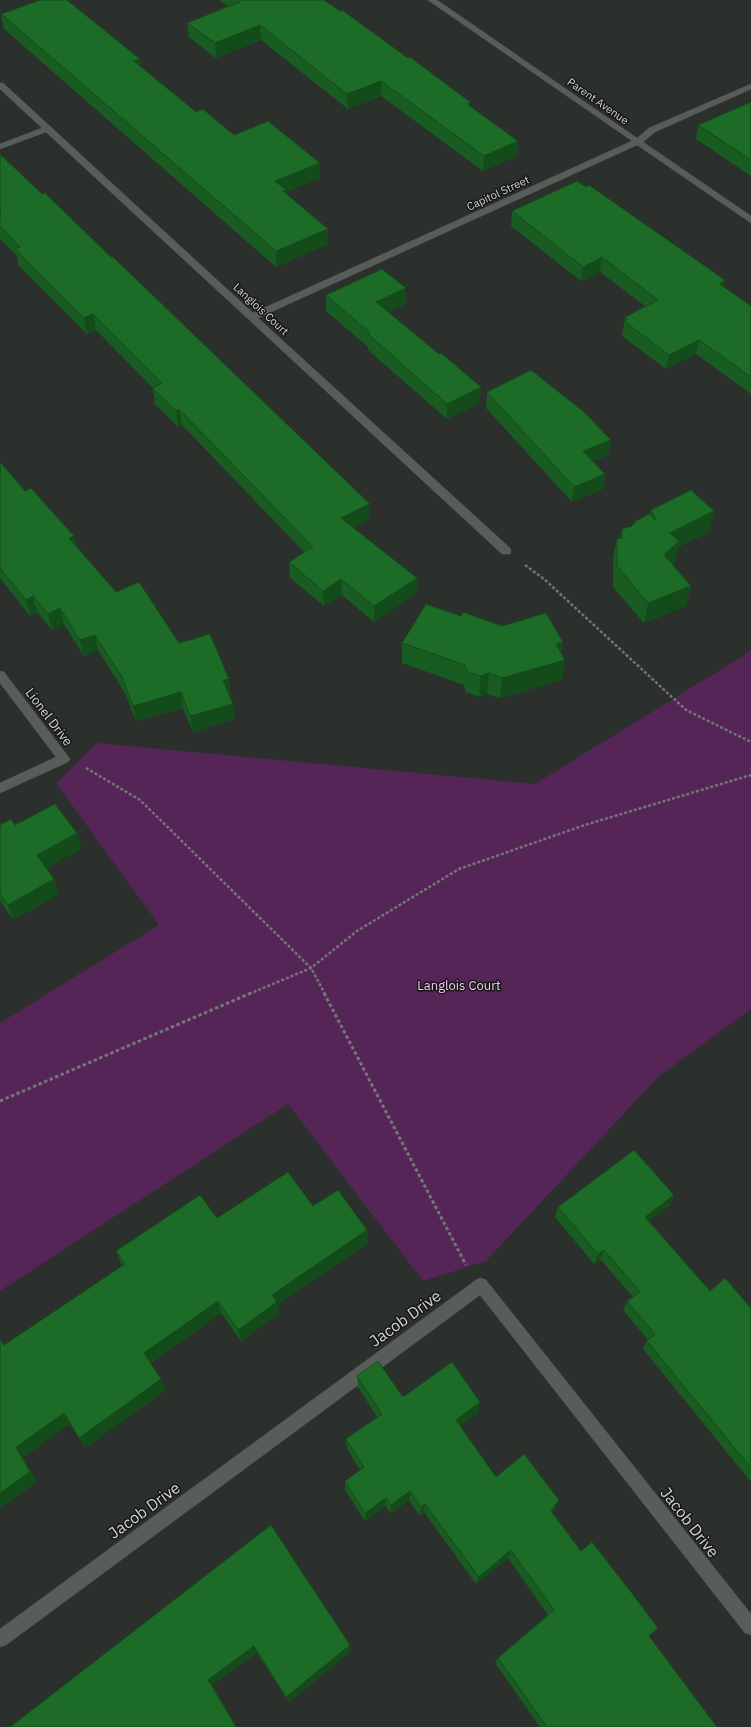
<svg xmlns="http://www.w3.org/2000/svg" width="751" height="1727" viewBox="0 0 751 1727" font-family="'IBM Plex Sans',sans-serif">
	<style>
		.green { fill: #562558 }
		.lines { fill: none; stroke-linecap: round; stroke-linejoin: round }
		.street-casing { stroke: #4a4d4a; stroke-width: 1 }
		.path-far1 { stroke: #737773; stroke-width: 2.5; stroke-dasharray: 3 2; stroke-linecap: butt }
		.path { stroke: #737773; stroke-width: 3; stroke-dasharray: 3.5 2.5; stroke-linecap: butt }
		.street { fill: #595d59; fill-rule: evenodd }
		.wall { fill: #185c22 }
		.shaded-wall { fill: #144b1b }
		.building { fill: #1c6b27; stroke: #144b1b }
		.labels { text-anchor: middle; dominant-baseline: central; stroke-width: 3; stroke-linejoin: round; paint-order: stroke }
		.far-street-label { font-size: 11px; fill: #d4d7d4; stroke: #161716 }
		.street-label { font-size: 13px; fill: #d4d7d4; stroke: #161716 }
		.park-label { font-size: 13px; fill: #fac4fa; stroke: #161716 }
		.near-street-label { font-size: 16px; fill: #d4d7d4; stroke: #161716 }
	</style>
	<rect width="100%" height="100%" fill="#2c302c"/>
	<polygon class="green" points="751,651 751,1009 659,1076 486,1261 423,1281 288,1104 0,1291 0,1023 159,925 56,783 97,743 535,784"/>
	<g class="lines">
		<defs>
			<g id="street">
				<polygon points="428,0 437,0 637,138 649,128 751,84 751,89 655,132 643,142 751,216 751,223 637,145 258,318 510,548 511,551 510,554 502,554 46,132 0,149 0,144 42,128 0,89 0,83 3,83 253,313 632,141"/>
				<polygon points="0,671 4,672 70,759 68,762 0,793 0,783 56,757 0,683"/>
				<polygon points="481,1278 486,1280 751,1614 751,1635 745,1633 480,1295 6,1645 0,1647 0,1629 476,1280"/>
			</g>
		</defs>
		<use href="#street" class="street-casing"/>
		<g class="path-far1">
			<polyline points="525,565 544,579 686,710 751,742"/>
			<polyline points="86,768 140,800 311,968 325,994"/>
			<polyline points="249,994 311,968 357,931 459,869 585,825 751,775"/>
		</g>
		<g class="path">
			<polyline points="324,993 466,1265"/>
			<polyline points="0,1101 251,993"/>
		</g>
		<use href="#street" class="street"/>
	</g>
	<g class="wall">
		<polygon points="219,0 324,0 470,102 470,106 518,141 517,156 483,171 381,96 348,109 261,40 216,58 189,37 187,23 228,6"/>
		<polygon points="1,14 140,66 196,112 234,135 320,163 320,178 286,192 286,194 328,244 276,267 4,29"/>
		<polygon points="751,102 751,176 696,139 698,125"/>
		<polygon points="0,154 370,519 353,528 417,578 416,594 374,622 342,595 324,606 290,578 289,562 304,552 182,425 178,427 155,404 153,388 96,330 87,334 19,266 17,256 0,239"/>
		<polygon points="512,211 723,286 751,306 751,394 696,354 666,369 622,336 625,317 645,306 600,272 581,281 511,226"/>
		<polygon points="406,288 406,304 388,312 480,403 447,419 368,350 368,347 326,311 326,295"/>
		<polygon points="487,392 611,440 608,455 593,461 605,474 603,489 572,502 486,408"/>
		<polygon points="0,462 25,491 74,536 77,547 116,592 179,643 231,694 229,695 235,719 193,732 183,708 136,721 125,693 98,650 84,656 64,624 52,630 37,612 30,616 0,578"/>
		<polygon points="651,510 709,532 678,547 675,562 672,564 691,586 686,606 644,623 613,587 613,559 617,538 620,538 622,529 632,526 650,515"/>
		<polygon points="402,643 561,653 562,680 500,698 487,694 479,697 466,692 464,685 402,663"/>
		<polygon points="0,825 15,825 77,833 81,849 46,868 59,894 13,920 0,901"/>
		<polygon points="674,1195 670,1205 649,1221 710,1291 751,1308 751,1482 643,1349 647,1341 648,1340 623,1310 627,1301 633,1297 600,1259 594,1264 555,1217 558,1207"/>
		<polygon points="313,1206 368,1243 277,1305 279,1314 241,1341 221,1313 151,1363 166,1390 85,1448 70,1424 23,1457 37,1482 0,1508 0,1339 4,1345 122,1266 116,1251 217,1218"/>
		<polygon points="357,1376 403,1397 478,1413 460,1426 496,1477 555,1509 552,1512 581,1551 649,1637 717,1727 540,1727 495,1663 498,1658 548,1615 508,1558 476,1584 424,1512 420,1516 409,1500 391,1513 385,1506 365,1521 345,1490 345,1481 360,1470 347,1449 346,1439 377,1417 358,1387"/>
		<polygon points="271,1525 351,1651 289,1702 257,1653 212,1685 237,1727 10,1727"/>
	</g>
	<g class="shaded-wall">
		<polygon points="260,25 261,40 216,58 215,43"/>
		<polygon points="140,59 141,74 134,61"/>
		<polygon points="381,81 381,96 348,109 347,94"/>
		<polygon points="518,141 517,156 483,171 484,156"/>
		<polygon points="320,163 320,178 286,192 286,205 275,181"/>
		<polygon points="328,229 328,244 276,267 276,251"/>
		<polygon points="602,257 600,272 581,281 583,267"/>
		<polygon points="725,280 722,294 720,284"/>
		<polygon points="406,288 406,304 376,317 376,302"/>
		<polygon points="93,314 96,330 87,334 84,318"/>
		<polygon points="699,340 696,354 666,369 669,355"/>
		<polygon points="481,387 480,403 447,419 447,404"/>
		<polygon points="179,409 182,425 178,427 176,411"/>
		<polygon points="611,440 608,455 581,466 583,451"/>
		<polygon points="605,474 603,489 572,502 574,487"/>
		<polygon points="370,504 370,519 342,534 341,518"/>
		<polygon points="714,511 709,532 678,547 675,562 659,576 664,555 670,533"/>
		<polygon points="74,536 78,552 69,538"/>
		<polygon points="417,578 416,594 374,622 374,606"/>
		<polygon points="341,579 342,595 324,606 323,591"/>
		<polygon points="691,586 686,606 644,623 648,603"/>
		<polygon points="33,596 37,612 30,616 26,600"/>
		<polygon points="60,608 64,624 52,630 48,614"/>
		<polygon points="95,635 98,650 84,656 80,640"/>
		<polygon points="563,642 560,661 565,660 562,680 500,698 502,678 556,644"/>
		<polygon points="489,673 487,694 479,697 481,676"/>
		<polygon points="229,679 231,694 225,696 223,680"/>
		<polygon points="181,692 183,708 136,721 133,706"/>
		<polygon points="233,704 235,719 193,732 190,716"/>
		<polygon points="77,833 81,849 42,871 37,855"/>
		<polygon points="54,879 59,894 13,920 8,905"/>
		<polygon points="674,1195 670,1205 641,1227 645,1217"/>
		<polygon points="367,1230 368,1243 277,1305 279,1314 241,1341 238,1330 272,1295"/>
		<polygon points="604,1250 600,1259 594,1264 598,1254"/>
		<polygon points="218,1301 221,1313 149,1364 144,1353"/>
		<polygon points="161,1379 166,1390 85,1448 79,1438"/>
		<polygon points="480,1402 478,1413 454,1430 456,1420"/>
		<polygon points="64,1413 70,1424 23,1457 37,1482 0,1508 0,1493 16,1447"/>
		<polygon points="410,1491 409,1500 391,1513 391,1505"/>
		<polygon points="386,1498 385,1506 365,1521 365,1513"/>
		<polygon points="559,1500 555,1509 547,1519 551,1511"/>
		<polygon points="425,1504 424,1512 420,1516 421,1507"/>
		<polygon points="511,1550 508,1558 476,1584 479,1577"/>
		<polygon points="350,1645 351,1651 289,1702 286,1697"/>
		<polygon points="254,1646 257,1653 212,1685 237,1727 236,1727 208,1680"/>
	</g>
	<g class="building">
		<polygon points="40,0 67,0 140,59 134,61 196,112 203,109 234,135 268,121 320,163 275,181 286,190 283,191 328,229 276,251 1,14"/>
		<polygon points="238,0 324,0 340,11 342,10 408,58 410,57 470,102 467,104 518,141 484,156 381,81 347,94 260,25 215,43 187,23 240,2"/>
		<polygon points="751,102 751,160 698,125"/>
		<polygon points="0,154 42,194 45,193 111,257 113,257 370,504 341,518 417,578 374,606 341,579 323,591 289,562 313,547 179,409 176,411 152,388 162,383 93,314 84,318 15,249 20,247 0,226 0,210 1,209 0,208"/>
		<polygon points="577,181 586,187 589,185 725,280 720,284 751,306 751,377 699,340 669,355 624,321 628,319 625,317 658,300 602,257 583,267 512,211"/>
		<polygon points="382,269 406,288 376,302 439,354 441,353 481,387 447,404 368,334 370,333 326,295"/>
		<polygon points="531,370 584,412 611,440 583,451 605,474 574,487 487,392"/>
		<polygon points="0,462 25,491 31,488 74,536 69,538 116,592 139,582 179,643 210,634 229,679 223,680 233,704 190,716 181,692 133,706 122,677 95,635 80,640 60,608 48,614 33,596 26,600 0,568"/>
		<polygon points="691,490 714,511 670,533 679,541 664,555 691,586 648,603 617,566 617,538 622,539 622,529 632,526 636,521 649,514 656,520 651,510"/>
		<polygon points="426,604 461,616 463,612 502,626 546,613 563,642 556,644 565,660 502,678 489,673 481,676 467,672 465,665 402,643"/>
		<polygon points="55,804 77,833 37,855 54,879 8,905 0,894 0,825 11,819 15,825"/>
		<polygon points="634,1150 674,1195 645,1217 710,1291 725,1278 751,1308 751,1468 647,1341 655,1334 627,1301 640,1292 604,1250 598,1254 558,1207"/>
		<polygon points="288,1172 313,1206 338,1190 367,1230 272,1295 277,1302 238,1330 218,1301 144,1353 161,1379 79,1438 64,1413 16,1447 30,1472 0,1493 0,1339 4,1345 125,1264 116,1251 200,1195 217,1218"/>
		<polygon points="378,1361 403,1397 452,1362 480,1402 456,1420 496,1477 524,1454 559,1500 551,1511 581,1551 592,1542 631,1592 658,1628 649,1636 717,1727 547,1727 498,1658 554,1610 511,1550 479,1577 425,1504 421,1507 410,1491 391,1505 386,1498 365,1513 345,1481 364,1467 346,1439 382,1414 357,1376"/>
		<polygon points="271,1525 350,1645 286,1697 254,1646 208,1680 236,1727 10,1727"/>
	</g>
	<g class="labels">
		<g class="far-street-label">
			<text transform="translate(598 101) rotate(35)">Parent Avenue</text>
			<text transform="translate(498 193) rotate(-25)">Capitol Street</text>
			<text transform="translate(261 309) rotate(43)">Langlois Court</text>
		</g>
		<g class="street-label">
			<text transform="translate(49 717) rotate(53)">Lionel Drive</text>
		</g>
		<g class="park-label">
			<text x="459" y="985">Langlois Court</text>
		</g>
		<g class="near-street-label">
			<text transform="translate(405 1318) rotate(-36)">Jacob Drive</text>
			<text transform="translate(144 1510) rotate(-36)">Jacob Drive</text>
			<text transform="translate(690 1522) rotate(52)">Jacob Drive</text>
		</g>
	</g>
</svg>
